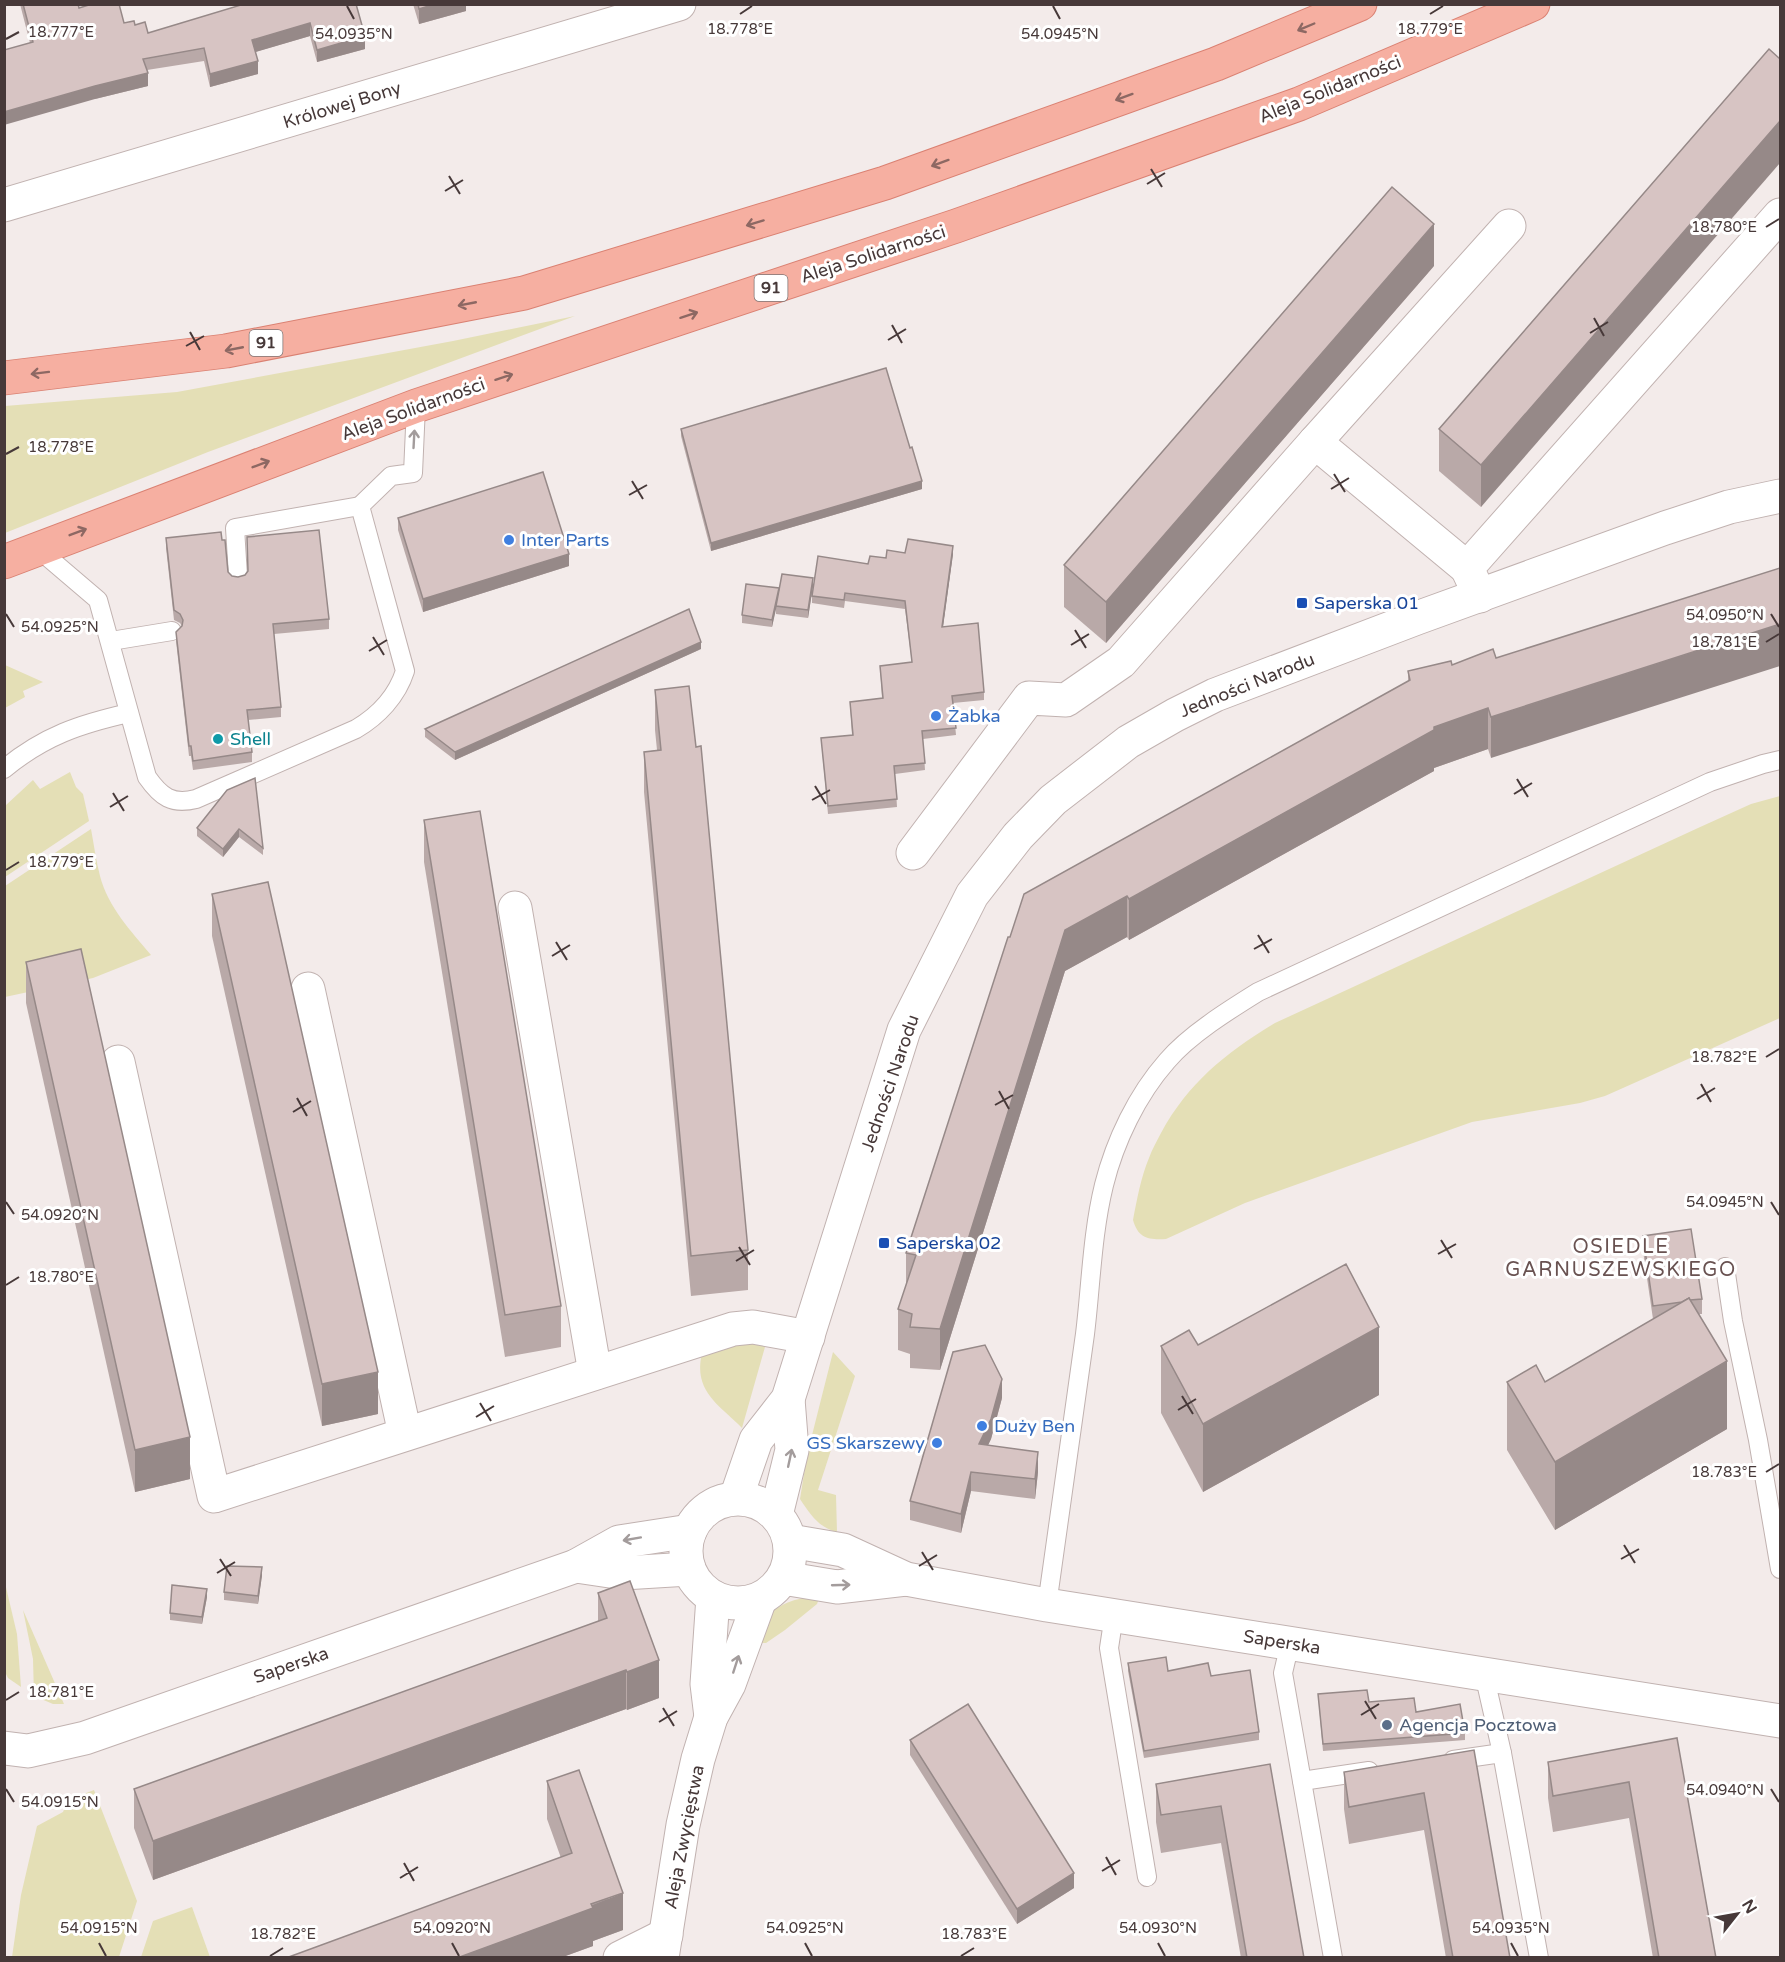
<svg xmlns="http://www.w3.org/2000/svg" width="1785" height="1962" viewBox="0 0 1785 1962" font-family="'Varela Round',sans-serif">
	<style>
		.green { fill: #e4dfb6 }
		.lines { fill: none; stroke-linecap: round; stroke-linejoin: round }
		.lane-casing { stroke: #c1b2b0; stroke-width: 20 }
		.street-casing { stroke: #c1b2b0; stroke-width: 35 }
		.primary-casing { stroke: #da8172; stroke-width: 35 }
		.lane { stroke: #fff; stroke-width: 18 }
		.street { stroke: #fff; stroke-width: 33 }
		.primary { stroke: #f6afa1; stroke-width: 33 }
		.wall { fill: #b9a9a8 }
		.shaded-wall { fill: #968988 }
		.building { fill: #d7c4c3; stroke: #968988; stroke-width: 1.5 }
		.oneway { stroke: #8d6863 }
		.oneway2 { stroke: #a39c9c }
		.ticks { fill: none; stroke: #473939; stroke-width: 2 }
		.shop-dot { fill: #3f7fe0; stroke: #fff; stroke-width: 2 }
		.transit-dot { fill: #1a4fb4; stroke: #fff; stroke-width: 2 }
		.culture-dot { fill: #0f9aa8; stroke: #fff; stroke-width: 2 }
		.service-dot { fill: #5c6f8a; stroke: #fff; stroke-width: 2 }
		.labels { text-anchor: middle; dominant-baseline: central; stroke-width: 6; stroke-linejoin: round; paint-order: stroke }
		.shield { fill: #fff; stroke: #7e7474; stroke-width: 1.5 }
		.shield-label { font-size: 16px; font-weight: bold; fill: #473939 }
		.street-label { font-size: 18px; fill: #473939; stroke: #fff }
		.shop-label { font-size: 18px; fill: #366cbe; stroke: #fff; text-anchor: start }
		.transit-label { font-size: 18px; fill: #164399; stroke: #fff; text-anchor: start }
		.culture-label { font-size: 18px; fill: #0d838f; stroke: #fff; text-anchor: start }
		.service-label { font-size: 18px; fill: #4e5e75; stroke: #fff; text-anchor: start }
		.neighbourhood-label { font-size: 20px; letter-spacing: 1.5px; fill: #695251; stroke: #fff }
		.ticks-label { font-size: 15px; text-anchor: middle; fill: #473939; stroke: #fff; stroke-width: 6; stroke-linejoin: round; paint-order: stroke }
	</style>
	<rect width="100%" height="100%" fill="#f3ebea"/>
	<g class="green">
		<polygon points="575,316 208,452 5,533 5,406 177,392 453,341"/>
		<polygon points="5,665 43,682 23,691 25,697 5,708"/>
		<polygon points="70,772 76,787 83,794 89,821 5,877 5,806 33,780 40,789"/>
		<path d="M1780,796V1018L1605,1096L1580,1103L1472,1122L1245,1203L1166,1239C1148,1240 1138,1238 1133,1220C1137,1199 1141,1177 1149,1158C1152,1149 1157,1141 1161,1133C1189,1082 1226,1053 1275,1023L1698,828L1751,804Z"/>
		<path d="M91,829C94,845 96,861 100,876C108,907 131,931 151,955L93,978L5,997V886Z"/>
		<path d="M754,1341L765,1347L742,1428C718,1404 693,1391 702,1353Z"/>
		<path d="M833,1352L855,1376L818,1490L836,1495L837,1532C819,1528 810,1514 800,1499L807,1455Z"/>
		<polygon points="5,1583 17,1634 21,1687 8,1678 5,1672"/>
		<path d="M820,1596L817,1604L785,1630L766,1643H754C758,1635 762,1624 767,1617C780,1602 801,1597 820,1596Z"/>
		<polygon points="23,1610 64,1704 53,1704 34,1696 33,1659"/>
		<polygon points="94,1790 137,1901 119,1957 12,1957 21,1895 37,1826 63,1812 68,1800"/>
		<polygon points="192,1907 210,1957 141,1957 153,1921"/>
	</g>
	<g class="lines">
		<defs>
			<g id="lane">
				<path d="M37,548L98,600L147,777C161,797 172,805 196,799L356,729C378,716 397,696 405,671L360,506L391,476L413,473L416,406"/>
				<polyline points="238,576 235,528 360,506"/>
				<polyline points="111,641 172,631"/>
				<path d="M4,769C44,736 80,724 129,713"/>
				<polyline points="1725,1267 1733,1321 1758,1440 1780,1569"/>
				<path d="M1047,1605C1060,1515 1072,1424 1085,1334C1091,1285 1092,1234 1104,1185C1115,1141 1137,1095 1167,1061C1189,1035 1229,1010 1258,992L1710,782L1763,764L1780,760"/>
				<polyline points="1114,1615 1109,1648 1147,1877"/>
				<polyline points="1290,1643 1283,1673 1333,1958"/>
				<polyline points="1484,1674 1502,1753 1539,1958"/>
				<polyline points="1453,1760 1502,1753"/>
				<polyline points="1302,1781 1369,1771"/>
			</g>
			<g id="street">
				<polyline points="4,205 679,4"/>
				<polyline points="1467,568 1315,442 1509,226"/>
				<polyline points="1480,596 1467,568 1780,215"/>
				<polyline points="913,853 1029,698 1066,700 1121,662 1315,442"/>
				<polyline points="515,908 595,1373"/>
				<polyline points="308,989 405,1434"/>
				<polyline points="118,1062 214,1496 733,1329 753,1327 808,1337"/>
				<polyline points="736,1498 756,1440 788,1399 904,1030 972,895 1018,836 1053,800 1128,742 1175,715 1215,695 1417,618 1665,528 1729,507 1780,496"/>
				<circle cx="738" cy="1551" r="52"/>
				<polyline points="776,1515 792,1450 788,1399"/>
				<polyline points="790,1541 843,1550 906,1579 1047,1605 1780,1721"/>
				<polyline points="576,1566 623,1573 689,1569"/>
				<polyline points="783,1578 837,1587 906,1579"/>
				<polyline points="711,1717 707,1684 713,1597"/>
				<polyline points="4,1748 28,1751 85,1738 576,1566 619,1542 690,1531"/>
				<polyline points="620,1958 666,1935"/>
				<polyline points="662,1958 683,1825 698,1759 711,1717 729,1684 760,1599"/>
			</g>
			<g id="primary">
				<polyline points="4,378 226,351 524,293 885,183 1216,64 1360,4"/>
				<polyline points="4,562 416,406 956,226 1299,104 1533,4"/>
			</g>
		</defs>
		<use href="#lane" class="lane-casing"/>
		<use href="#street" class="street-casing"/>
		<use href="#primary" class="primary-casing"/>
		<use href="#lane" class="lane"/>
		<use href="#street" class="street"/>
		<use href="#primary" class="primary"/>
	</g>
	<g class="wall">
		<polygon points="20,4 78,4 79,8 124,23 135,25 148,33 238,6 237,4 356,4 365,49 317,62 310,36 255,52 258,74 210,87 204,61 147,70 148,86 95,99 30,43"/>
		<polygon points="413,4 466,4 466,11 419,24"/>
		<polygon points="1769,49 1481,507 1439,471 1439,429"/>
		<polygon points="1434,266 1106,643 1064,607 1064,565"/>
		<polygon points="681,429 922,489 711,551 681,436"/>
		<polygon points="398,518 569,566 423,612 398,530"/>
		<polygon points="166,538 222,540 228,572 232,576 329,619 329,629 274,634 281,707 281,717 248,720 252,752 252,762 193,770 191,756 189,756 176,641 176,632 182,626 180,623 174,620 166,548"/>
		<polygon points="905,553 953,554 943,627 984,692 984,700 953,703 956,735 923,739 925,770 895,774 897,807 828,814 821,738 852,735 850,702 882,698 880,666 912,663 905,609 845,601 844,608 812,603 812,596 868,564"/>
		<polygon points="813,586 808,618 776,614 776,607 772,627 742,623 742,615 779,593"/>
		<polygon points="701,649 455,760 425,737 425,729"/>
		<polygon points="1493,649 1491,758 1488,749 1434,768 1434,771 1129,940 1127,937 1065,971 940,1370 910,1368 910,1354 898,1350 898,1309 906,1286 906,1253 1010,937 1408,681 1408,671 1452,665"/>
		<polygon points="655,690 748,1250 748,1290 691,1296 644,792 644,752 657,750 655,730"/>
		<polygon points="227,790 263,848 263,855 239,837 223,857 197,836 197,828"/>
		<polygon points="424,820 561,1306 561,1347 505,1357 424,862"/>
		<polygon points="212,894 378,1414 322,1426 212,936"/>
		<polygon points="26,962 190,1479 135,1492 26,1003"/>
		<polygon points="1643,1236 1702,1299 1702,1314 1699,1314 1727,1429 1555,1530 1507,1450 1507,1382 1545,1382 1653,1319 1643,1251"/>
		<polygon points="1198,1345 1379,1395 1203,1492 1161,1413 1161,1346"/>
		<polygon points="1002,1398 991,1439 988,1445 1038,1472 1035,1499 971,1491 961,1533 910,1520 910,1501"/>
		<polygon points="262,1575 258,1604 224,1600 224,1592"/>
		<polygon points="598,1593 659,1698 627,1710 626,1709 153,1880 134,1828 134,1789 598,1622"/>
		<polygon points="207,1597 202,1624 170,1620 170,1613"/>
		<polygon points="1128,1663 1168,1671 1211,1676 1259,1732 1259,1740 1144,1758 1128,1671"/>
		<polygon points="1318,1694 1369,1702 1416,1712 1465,1733 1465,1740 1323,1751"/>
		<polygon points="1677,1738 1716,1958 1653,1958 1629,1818 1553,1832 1548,1798 1548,1762"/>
		<polygon points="910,1740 1074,1888 1017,1924 910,1755"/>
		<polygon points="1474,1750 1510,1958 1446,1958 1424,1830 1349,1844 1344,1809 1344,1772"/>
		<polygon points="1270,1764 1304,1958 1241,1958 1221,1843 1161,1853 1156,1822 1156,1784"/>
		<polygon points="547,1781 623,1930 593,1941 593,1946 560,1958 286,1958 561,1858 547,1819"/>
	</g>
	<g class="shaded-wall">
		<polygon points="435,4 466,4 466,11 419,24 419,9"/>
		<polygon points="310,23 310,36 252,53 252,40"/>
		<polygon points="365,36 365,49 317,62 317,50"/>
		<polygon points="258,61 258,74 210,87 210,74"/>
		<polygon points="148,73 148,86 95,99 4,125 4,112 95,86"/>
		<polygon points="1780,121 1780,163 1481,507 1481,465"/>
		<polygon points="1434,224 1434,266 1106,643 1106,602"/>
		<polygon points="922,481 922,489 711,551 711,543"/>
		<polygon points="953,546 953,554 942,634 942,627"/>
		<polygon points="569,554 569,566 423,612 423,599"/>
		<polygon points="813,578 813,586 808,618 808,610"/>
		<polygon points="779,588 779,596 772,627 772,620"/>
		<polygon points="1780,624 1780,666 1491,758 1491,717"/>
		<polygon points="701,642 701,649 455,760 455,752"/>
		<polygon points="1488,708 1488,749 1434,768 1434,771 1129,940 1129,899 1434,727"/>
		<polygon points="239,829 239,837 223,857 223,849"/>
		<polygon points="1127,896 1127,937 1065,971 940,1370 940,1329 1065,930"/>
		<polygon points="1379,1327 1379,1395 1203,1492 1203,1424"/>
		<polygon points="1727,1361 1727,1429 1555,1530 1555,1462"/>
		<polygon points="378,1372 378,1414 322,1426 322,1384"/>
		<polygon points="1002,1379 1002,1398 991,1439 979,1464 979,1444"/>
		<polygon points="190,1437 190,1479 135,1492 135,1450"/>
		<polygon points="1038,1452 1038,1472 1035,1499 1035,1479"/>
		<polygon points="971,1472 971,1491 961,1533 961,1514"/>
		<polygon points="262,1567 262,1575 258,1604 258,1596"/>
		<polygon points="207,1589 207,1597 202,1624 202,1617"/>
		<polygon points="659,1660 659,1698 627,1710 627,1672"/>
		<polygon points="626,1670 626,1709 153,1880 153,1841"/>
		<polygon points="1074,1873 1074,1888 1017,1924 1017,1909"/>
		<polygon points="623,1893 623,1930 593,1941 593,1946 560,1958 457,1958"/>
	</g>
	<g class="building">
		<polygon points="23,4 78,4 79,8 92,4 119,4 124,23 134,21 135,25 145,22 148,33 241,5 241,4 356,4 365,36 317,50 310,23 252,40 258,61 210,74 204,48 143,59 148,73 95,86 4,112 4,50 33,42"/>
		<polygon points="418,4 435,4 419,9"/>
		<polygon points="1769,49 1780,59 1780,121 1481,465 1439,429"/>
		<polygon points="1392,187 1434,224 1106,602 1064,565"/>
		<polygon points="886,368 910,448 912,447 922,481 711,543 681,429"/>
		<polygon points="543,472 569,554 423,599 398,518"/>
		<polygon points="319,530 329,619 273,624 281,707 247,710 252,752 193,761 191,746 189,746 176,632 182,626 183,620 180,614 174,610 166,538 221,532 222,540 225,540 228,572 232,576 238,577 245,575 248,571 247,537"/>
		<polygon points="908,539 953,546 942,627 978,623 984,692 952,696 956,728 922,731 925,763 894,766 897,799 828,806 821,738 853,735 850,702 883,698 880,666 912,662 905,601 845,593 844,600 812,596 818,556 868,564 870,556 886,558 887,550 905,553"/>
		<polygon points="1780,568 1780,624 1491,717 1488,708 1434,727 1434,730 1129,899 1127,896 1065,930 940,1329 910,1327 912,1314 898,1309 916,1255 906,1253 1008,937 1010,937 1024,894 1410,680 1408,671 1451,661 1452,665 1493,649 1496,658"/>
		<polygon points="782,574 813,578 808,610 776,606"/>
		<polygon points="746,584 779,588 772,620 742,615"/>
		<polygon points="689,609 701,642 455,752 425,729"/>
		<polygon points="689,686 696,747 701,746 748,1250 691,1256 644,752 661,750 655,690"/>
		<polygon points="255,778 263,848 239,829 223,849 197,828 227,790"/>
		<polygon points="480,811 561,1306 505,1315 424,820"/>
		<polygon points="268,882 378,1372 322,1384 212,894"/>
		<polygon points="81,949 190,1437 135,1450 26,962"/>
		<polygon points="1691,1229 1702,1299 1690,1300 1689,1298 1682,1302 1653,1306 1643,1236"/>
		<polygon points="1346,1264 1379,1327 1203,1424 1161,1346 1189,1330 1198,1345"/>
		<polygon points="1689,1298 1727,1361 1555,1462 1507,1382 1536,1365 1545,1382"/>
		<polygon points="985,1345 1002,1379 991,1419 979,1444 1038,1452 1035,1479 971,1472 961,1514 910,1501 953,1352"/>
		<polygon points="227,1566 262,1567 258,1596 224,1592"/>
		<polygon points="630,1581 659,1660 627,1672 626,1670 153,1841 134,1789 607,1618 598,1593"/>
		<polygon points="172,1585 207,1589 202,1617 170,1613"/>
		<polygon points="1166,1657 1168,1671 1208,1663 1211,1676 1250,1670 1259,1732 1144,1751 1128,1663"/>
		<polygon points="1367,1690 1369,1702 1414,1698 1416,1712 1460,1704 1465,1733 1323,1744 1318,1694"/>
		<polygon points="968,1704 1074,1873 1017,1909 910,1740"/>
		<polygon points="1677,1738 1716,1958 1659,1958 1629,1782 1553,1796 1548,1762"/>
		<polygon points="1474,1750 1510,1958 1453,1958 1424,1793 1349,1807 1344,1772"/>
		<polygon points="1270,1764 1304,1958 1247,1958 1221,1806 1161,1815 1156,1784"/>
		<polygon points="579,1770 623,1893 591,1904 593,1908 457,1958 286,1958 572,1853 547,1781"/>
	</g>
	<defs><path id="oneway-shaft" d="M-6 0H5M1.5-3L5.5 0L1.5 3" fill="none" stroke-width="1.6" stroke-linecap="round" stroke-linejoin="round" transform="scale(1.5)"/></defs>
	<g class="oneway">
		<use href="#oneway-shaft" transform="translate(1306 27) rotate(157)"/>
		<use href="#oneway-shaft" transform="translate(1124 97) rotate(160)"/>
		<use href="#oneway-shaft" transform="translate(940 163) rotate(160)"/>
		<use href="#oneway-shaft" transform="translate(755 223) rotate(163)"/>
		<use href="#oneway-shaft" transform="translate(467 304) rotate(169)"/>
		<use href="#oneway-shaft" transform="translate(689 315) rotate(-18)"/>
		<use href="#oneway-shaft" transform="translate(234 349) rotate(169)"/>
		<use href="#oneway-shaft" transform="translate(40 373) rotate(173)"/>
		<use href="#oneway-shaft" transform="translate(504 377) rotate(-18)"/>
		<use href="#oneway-shaft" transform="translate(261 464) rotate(-21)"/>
		<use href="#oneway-shaft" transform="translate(78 532) rotate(-21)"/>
	</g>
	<g class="oneway2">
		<use href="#oneway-shaft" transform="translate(414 439) rotate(-87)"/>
		<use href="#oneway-shaft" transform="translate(790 1458) rotate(-78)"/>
		<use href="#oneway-shaft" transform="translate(632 1539) rotate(170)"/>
		<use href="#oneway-shaft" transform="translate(841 1585) rotate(-2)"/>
		<use href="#oneway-shaft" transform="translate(736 1664) rotate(-72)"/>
	</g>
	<path class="ticks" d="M347,6L354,19M1053,6L1060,19M740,14L752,6M1430,14L1443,6M6,39L19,32M1151,169L1162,187M449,176L460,194M1147,184L1165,173M445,191L463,180M1766,227L1779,219M1594,318L1604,336M892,325L902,343M190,332L200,350M1590,333L1608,322M888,340L906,329M186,346L204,336M6,454L19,447M1334,474L1345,492M632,481L643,499M1331,489L1349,478M629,495L647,485M6,614L14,627M1771,614L1779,627M1075,630L1086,648M373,637L384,655M1766,642L1779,634M1071,645L1089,634M369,651L387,640M1517,779L1528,797M815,786L826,804M113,793L124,811M1514,794L1532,783M812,800L830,790M110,807L128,796M6,870L19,862M1258,935L1269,953M556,942L567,960M1254,949L1272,939M552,956L570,945M1766,1057L1779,1049M1701,1084L1711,1102M999,1091L1009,1109M297,1098L307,1116M1697,1099L1715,1088M995,1105L1013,1095M293,1112L311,1101M6,1202L14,1214M1771,1202L1779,1215M1441,1240L1452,1258M739,1247L750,1265M1438,1254L1456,1244M736,1261L754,1250M6,1285L19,1277M1182,1396L1193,1414M480,1403L491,1421M1178,1410L1196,1399M476,1417L494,1406M1766,1472L1779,1464M1624,1545L1635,1563M922,1552L933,1570M220,1559L231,1576M1621,1559L1639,1549M919,1566L937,1555M217,1573L235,1562M6,1700L19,1692M1365,1701L1376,1719M663,1708L674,1726M1361,1715L1379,1704M659,1722L677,1711M6,1789L14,1802M1771,1789L1779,1802M1106,1857L1116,1875M404,1863L414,1881M1102,1871L1120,1860M400,1878L418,1867M99,1943L106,1956M452,1943L459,1956M805,1943L812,1956M1158,1943L1165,1956M1511,1943L1518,1956M270,1956L283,1948M961,1956L974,1948"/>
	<g class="shop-dot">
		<circle cx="509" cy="540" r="6"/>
		<circle cx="936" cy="716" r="6"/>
		<circle cx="982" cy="1426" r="6"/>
		<circle cx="937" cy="1443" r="6"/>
	</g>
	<g class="transit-dot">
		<rect x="1296" y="597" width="12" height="12" rx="3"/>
		<rect x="878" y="1237" width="12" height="12" rx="3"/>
	</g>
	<circle class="culture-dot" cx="218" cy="739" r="6"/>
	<circle class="service-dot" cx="1387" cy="1725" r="6"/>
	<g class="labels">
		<g class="shield">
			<rect x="754.5" y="275" width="33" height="26" rx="4.5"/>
			<rect x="249.5" y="330" width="33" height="26" rx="4.5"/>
		</g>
		<g class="shield-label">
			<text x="771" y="288">91</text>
			<text x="266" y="343">91</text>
		</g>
		<g class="street-label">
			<text transform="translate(1330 89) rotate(-22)">Aleja Solidarności</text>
			<text transform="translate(342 105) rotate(-17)">Królowej Bony</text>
			<text transform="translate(873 254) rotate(-18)">Aleja Solidarności</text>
			<text transform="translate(413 409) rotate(-20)">Aleja Solidarności</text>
			<text transform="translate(1247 685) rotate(-22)">Jedności Narodu</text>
			<text transform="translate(890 1083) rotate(-71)">Jedności Narodu</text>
			<text transform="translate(1282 1642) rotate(9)">Saperska</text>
			<text transform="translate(291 1665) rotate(-19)">Saperska</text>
			<text transform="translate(684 1837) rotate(-79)">Aleja Zwycięstwa</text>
		</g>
		<g class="shop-label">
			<text x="521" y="540">Inter Parts</text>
			<text x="948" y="716">Żabka</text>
			<text x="994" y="1426">Duży Ben</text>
			<text x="925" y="1443" text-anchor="end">GS Skarszewy</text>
		</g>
		<g class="transit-label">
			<text x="1314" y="603">Saperska 01</text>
			<text x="896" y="1243">Saperska 02</text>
		</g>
		<g class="culture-label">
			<text x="230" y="739">Shell</text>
		</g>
		<g class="service-label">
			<text x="1399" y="1725">Agencja Pocztowa</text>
		</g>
		<g class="neighbourhood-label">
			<text x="1621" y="1247">OSIEDLE<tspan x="1621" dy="23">GARNUSZEWSKIEGO</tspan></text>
		</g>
	</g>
	<g class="ticks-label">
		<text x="740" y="34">18.778°E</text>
		<text x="1430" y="34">18.779°E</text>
		<text x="61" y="37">18.777°E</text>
		<text x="354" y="39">54.0935°N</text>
		<text x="1060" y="39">54.0945°N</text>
		<text x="1724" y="232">18.780°E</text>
		<text x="61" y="452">18.778°E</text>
		<text x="1725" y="620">54.0950°N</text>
		<text x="60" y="632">54.0925°N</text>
		<text x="1724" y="647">18.781°E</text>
		<text x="61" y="867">18.779°E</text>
		<text x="1724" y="1062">18.782°E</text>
		<text x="1725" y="1207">54.0945°N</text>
		<text x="60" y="1220">54.0920°N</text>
		<text x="61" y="1282">18.780°E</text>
		<text x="1724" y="1477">18.783°E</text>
		<text x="61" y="1697">18.781°E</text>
		<text x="1725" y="1795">54.0940°N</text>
		<text x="60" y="1807">54.0915°N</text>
		<text x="99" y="1933">54.0915°N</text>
		<text x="452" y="1933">54.0920°N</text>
		<text x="805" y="1933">54.0925°N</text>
		<text x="1158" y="1933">54.0930°N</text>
		<text x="1511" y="1933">54.0935°N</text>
		<text x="283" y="1939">18.782°E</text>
		<text x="974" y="1939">18.783°E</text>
	</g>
	<rect width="1785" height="1962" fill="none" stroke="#473939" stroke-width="12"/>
	<g transform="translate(1737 1914) rotate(59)" stroke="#ffffff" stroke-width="4.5" paint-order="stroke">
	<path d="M0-4.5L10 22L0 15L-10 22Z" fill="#473939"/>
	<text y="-9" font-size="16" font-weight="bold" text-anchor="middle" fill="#473939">N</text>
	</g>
</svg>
